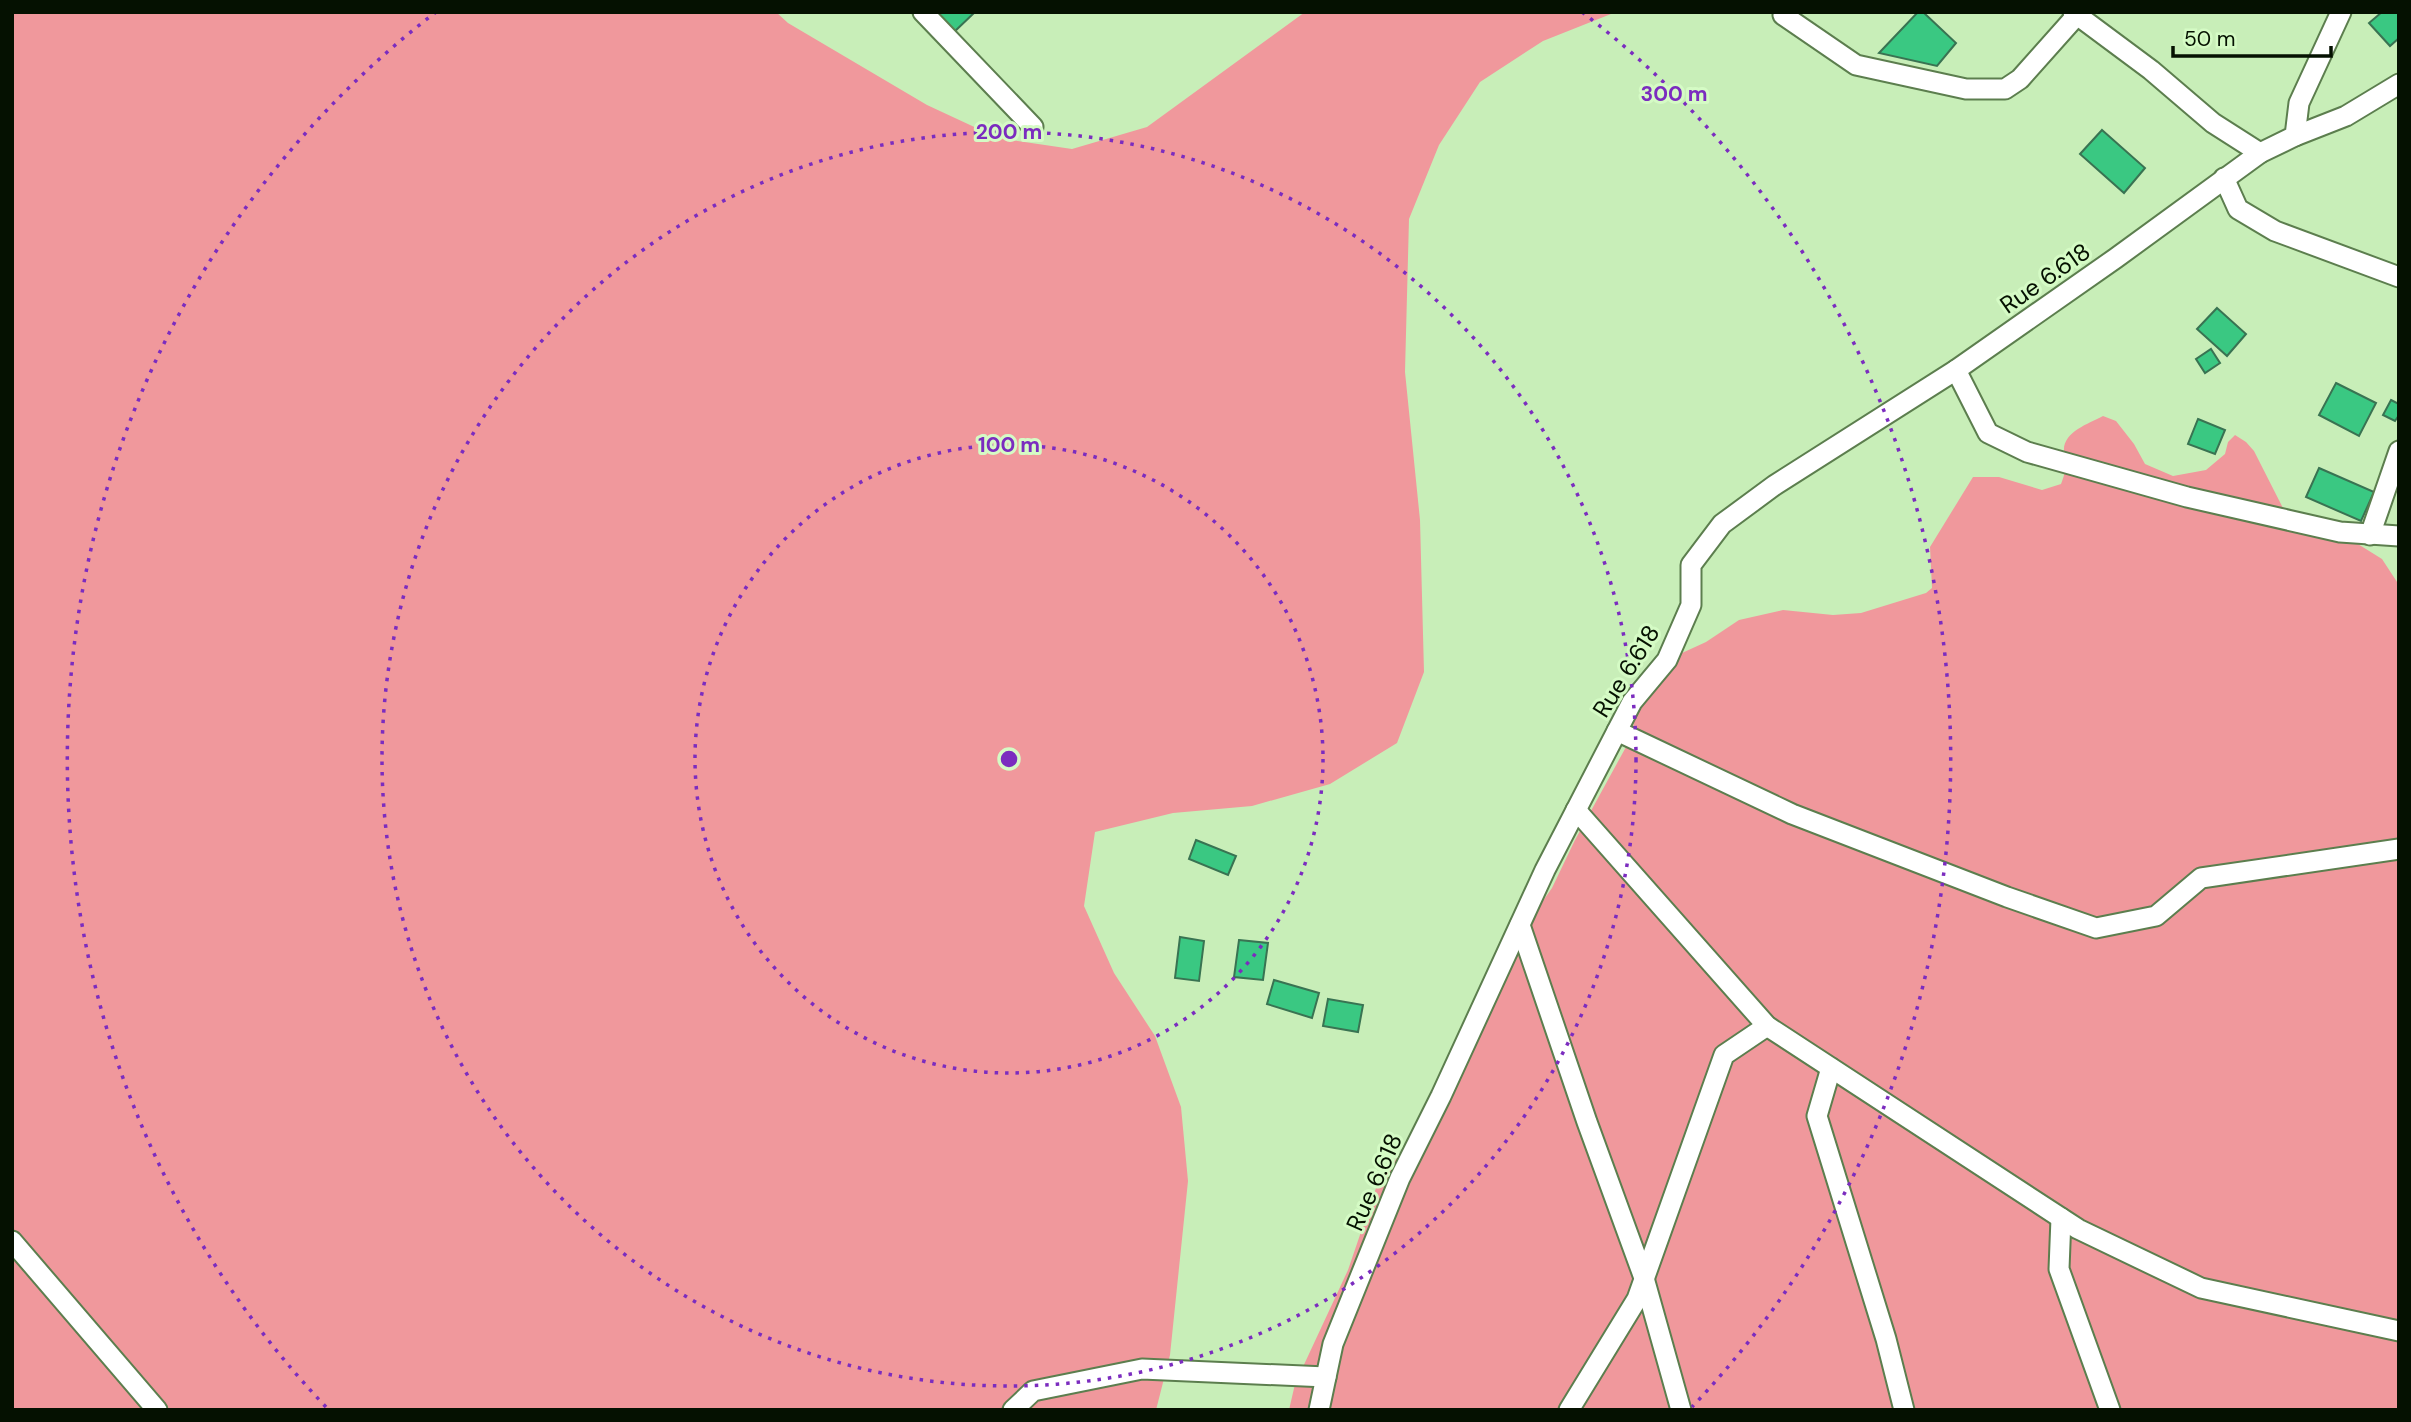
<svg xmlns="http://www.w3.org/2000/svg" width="2411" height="1422" viewBox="0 0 2411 1422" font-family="'DM Sans',sans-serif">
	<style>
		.green { fill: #f0989c }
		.building { fill: #3ac882; stroke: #397352; stroke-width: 2 }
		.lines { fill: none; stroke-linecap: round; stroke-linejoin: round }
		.street-casing { stroke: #5c7e4e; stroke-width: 23 }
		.street { stroke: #fff; stroke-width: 19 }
		.ring { fill: none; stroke: #7b2cbf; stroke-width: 3.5; stroke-dasharray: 3.5 7 }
		.labels { text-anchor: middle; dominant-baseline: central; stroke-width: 6; stroke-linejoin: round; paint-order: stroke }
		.street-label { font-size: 24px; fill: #051101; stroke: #d5fbc5 }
		.centre { fill: #7b2cbf; stroke: #d5fbc5; stroke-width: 3.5 }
		.ring-label { font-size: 21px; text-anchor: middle; font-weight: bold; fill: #7b2cbf; stroke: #d5fbc5; stroke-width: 6; stroke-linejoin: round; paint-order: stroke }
	</style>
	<rect width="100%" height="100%" fill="#c8eeb8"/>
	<g class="green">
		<polygon points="12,12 776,12 788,23 927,105 998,138 1072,149 1147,127 1305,12 1616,12 1543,41 1480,82 1439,145 1409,219 1405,372 1420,520 1424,672 1397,743 1330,784 1252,806 1173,813 1095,832 1084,906 1114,973 1155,1036 1181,1107 1188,1181 1170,1355 1156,1410 12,1410"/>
		<path d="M2103,416L2116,421L2134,444L2145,464L2173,476L2206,470L2225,454L2228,442L2235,435L2246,442L2254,451L2287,516L2345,536L2382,559L2399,585V1410H1289L1295,1384L1348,1270L1376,1188L1413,1135L1540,905L1552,888L1575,840L1632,736L1634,720L1649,684L1682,653L1706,642L1739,620L1783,610L1833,615L1861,613L1926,593L1932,588L1930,547L1973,477H1999L2042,490L2061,484C2067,469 2065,466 2064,451C2063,432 2088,424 2103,416Z"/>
	</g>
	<g class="building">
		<polygon points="933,12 975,12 953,33"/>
		<polygon points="1918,12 1923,12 1956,43 1937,66 1879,53"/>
		<polygon points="2382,12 2399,12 2399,38 2390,46 2369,23"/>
		<polygon points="2102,130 2145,168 2124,193 2080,154"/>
		<polygon points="2217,308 2246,334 2227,356 2197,329"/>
		<polygon points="2211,349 2220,363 2205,373 2196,359"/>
		<polygon points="2336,383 2376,403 2359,436 2319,415"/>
		<polygon points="2391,400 2399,404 2399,415 2395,421 2383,415"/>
		<polygon points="2198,419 2225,430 2215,454 2188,444"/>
		<polygon points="2319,468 2374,492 2361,521 2306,497"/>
		<polygon points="1196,840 1236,856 1228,875 1189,859"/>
		<polygon points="1180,937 1204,941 1199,981 1175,978"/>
		<polygon points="1239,940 1268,943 1263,980 1234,977"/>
		<polygon points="1274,980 1319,993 1312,1018 1267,1004"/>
		<polygon points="1328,999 1363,1005 1358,1032 1323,1026"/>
	</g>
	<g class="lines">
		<defs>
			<g id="street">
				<polyline points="923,12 1033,127"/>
				<polyline points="2073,12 2151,70 2213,123 2260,153"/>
				<polyline points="1783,15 1856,65 1966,89 2005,89 2020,79 2077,15"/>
				<polyline points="2295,136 2346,116 2399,84"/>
				<polyline points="2224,178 2238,209 2275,231 2399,277"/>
				<polyline points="1956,370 1988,433 2027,452 2187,497 2340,532 2399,536"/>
				<polyline points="2370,535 2399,451"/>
				<polyline points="1617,731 1792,814 2007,897 2096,928 2156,916 2201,878 2399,849"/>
				<polyline points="1576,810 1767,1026 2078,1229 2201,1288 2399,1331"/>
				<polyline points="1520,925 1587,1122 1644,1278 1681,1410"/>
				<polyline points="1831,1068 1817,1116 1886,1339 1904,1410"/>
				<polyline points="2061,1218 2059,1269 2110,1410"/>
				<polyline points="12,1241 157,1410"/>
				<polyline points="1013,1410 1033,1391 1142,1369 1326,1377"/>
				<polyline points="1319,1410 1333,1344 1400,1178 1441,1096 1545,870 1632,702 1667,660 1691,605 1691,565 1722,524 1775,485 1956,370 2116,258 2260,153 2295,136 2299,103 2341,12"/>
				<polyline points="1569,1410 1637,1299 1724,1055 1767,1026"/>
			</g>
		</defs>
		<use href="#street" class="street-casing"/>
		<use href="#street" class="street"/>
	</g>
	<g class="ring">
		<circle cx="1009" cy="759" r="314"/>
		<circle cx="1009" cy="759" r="627"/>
		<path d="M326 1407A941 941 0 0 1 436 12M1582 12A941 941 0 0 1 1692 1407"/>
	</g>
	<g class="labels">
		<g class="street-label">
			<text transform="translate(2045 278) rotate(-35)">Rue 6.618</text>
			<text transform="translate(1626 671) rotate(-58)">Rue 6.618</text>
			<text transform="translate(1374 1182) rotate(-66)">Rue 6.618</text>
		</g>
	</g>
	<circle cx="1009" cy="759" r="10" class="centre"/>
	<g class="ring-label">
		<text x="1674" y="101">300 m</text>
		<text x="1009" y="139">200 m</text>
		<text x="1009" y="452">100 m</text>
	</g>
	<rect width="2411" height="1422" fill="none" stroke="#051101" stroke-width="28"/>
	<path d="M2173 46v10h158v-10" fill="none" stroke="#051101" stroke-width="3.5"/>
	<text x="2184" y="46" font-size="21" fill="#051101" stroke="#d5fbc5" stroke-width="5" paint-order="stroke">50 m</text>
</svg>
